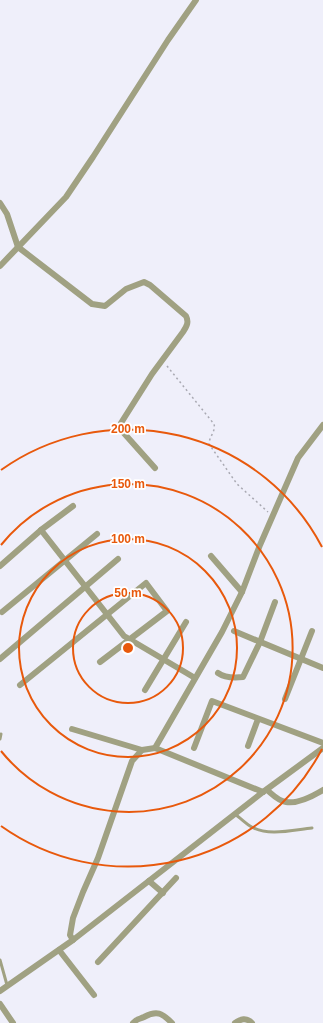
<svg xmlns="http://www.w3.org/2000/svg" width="323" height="1023" viewBox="0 0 323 1023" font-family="Arial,sans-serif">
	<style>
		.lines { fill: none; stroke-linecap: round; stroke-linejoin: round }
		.path { stroke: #a9a9b2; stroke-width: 1.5; stroke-dasharray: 2 3; stroke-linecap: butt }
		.service { stroke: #a0a182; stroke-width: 3 }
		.minor { stroke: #a0a182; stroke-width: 6 }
		.ring { fill: none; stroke: #e8590c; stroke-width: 2 }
		.centre { fill: #e8590c; stroke: #fff; stroke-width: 2 }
		.ring-label { font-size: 12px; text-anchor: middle; font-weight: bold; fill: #e8590c; stroke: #fff; stroke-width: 3.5; stroke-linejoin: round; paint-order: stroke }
	</style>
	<rect width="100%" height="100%" fill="#efeffa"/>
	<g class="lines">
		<path class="path" d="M167,366L214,424C216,431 209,437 209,444L237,484L268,512"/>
		<g class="service">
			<polyline points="0,739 1,734"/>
			<path d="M235,814C240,818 245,823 250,826C267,837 293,830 312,828"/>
			<polyline points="0,960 7,985"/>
		</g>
		<g class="minor">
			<polyline points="0,203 7,214 18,247"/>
			<path d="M18,247L92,304L105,306L126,289L144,282L150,285L186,316C189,322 187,326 183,332L152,374L121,423L122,431L155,468"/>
			<polyline points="0,266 66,197 93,157 168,40 196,0"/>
			<polyline points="73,506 41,530 124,636 195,678"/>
			<polyline points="211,556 242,592"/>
			<polyline points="0,566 41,530"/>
			<polyline points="2,612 97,534"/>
			<polyline points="234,631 323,668"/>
			<polyline points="0,659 118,559"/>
			<path d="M218,673C225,678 234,678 243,677L260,642L275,602"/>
			<polyline points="20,685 146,583 167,611 100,662"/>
			<polyline points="145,690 186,622"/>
			<polyline points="285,699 312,631"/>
			<polyline points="72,729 142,750"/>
			<polyline points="248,746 258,719"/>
			<polyline points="155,748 263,792"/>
			<polyline points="194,748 212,701 323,743"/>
			<path d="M267,790C272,794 278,801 286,802C297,804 313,796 323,790"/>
			<polyline points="149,881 163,893"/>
			<polyline points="73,940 70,935 73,918 83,892 98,858 132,761 142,750 155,748 222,632 242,592 260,545 298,458 323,425"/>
			<polyline points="59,950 94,995"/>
			<polyline points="98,962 176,878"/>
			<polyline points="0,991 73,940 263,792 323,748"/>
			<polyline points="0,1004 13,1023"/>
			<path d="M133,1023C136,1019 140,1019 144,1017C157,1010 162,1013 172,1023"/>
			<path d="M235,1023C241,1019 246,1017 252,1023"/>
		</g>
	</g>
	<g class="ring">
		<circle cx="128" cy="648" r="55"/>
		<circle cx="128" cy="648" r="109"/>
		<path d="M1 545A164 164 0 1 1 1 751"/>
		<path d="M322 749A219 219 0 0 1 1 826M1 470A219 219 0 0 1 322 547"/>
	</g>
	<circle cx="128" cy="648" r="6" class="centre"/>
	<g class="ring-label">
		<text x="128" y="433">200 m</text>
		<text x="128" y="488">150 m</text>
		<text x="128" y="543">100 m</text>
		<text x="128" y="597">50 m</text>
	</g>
</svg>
